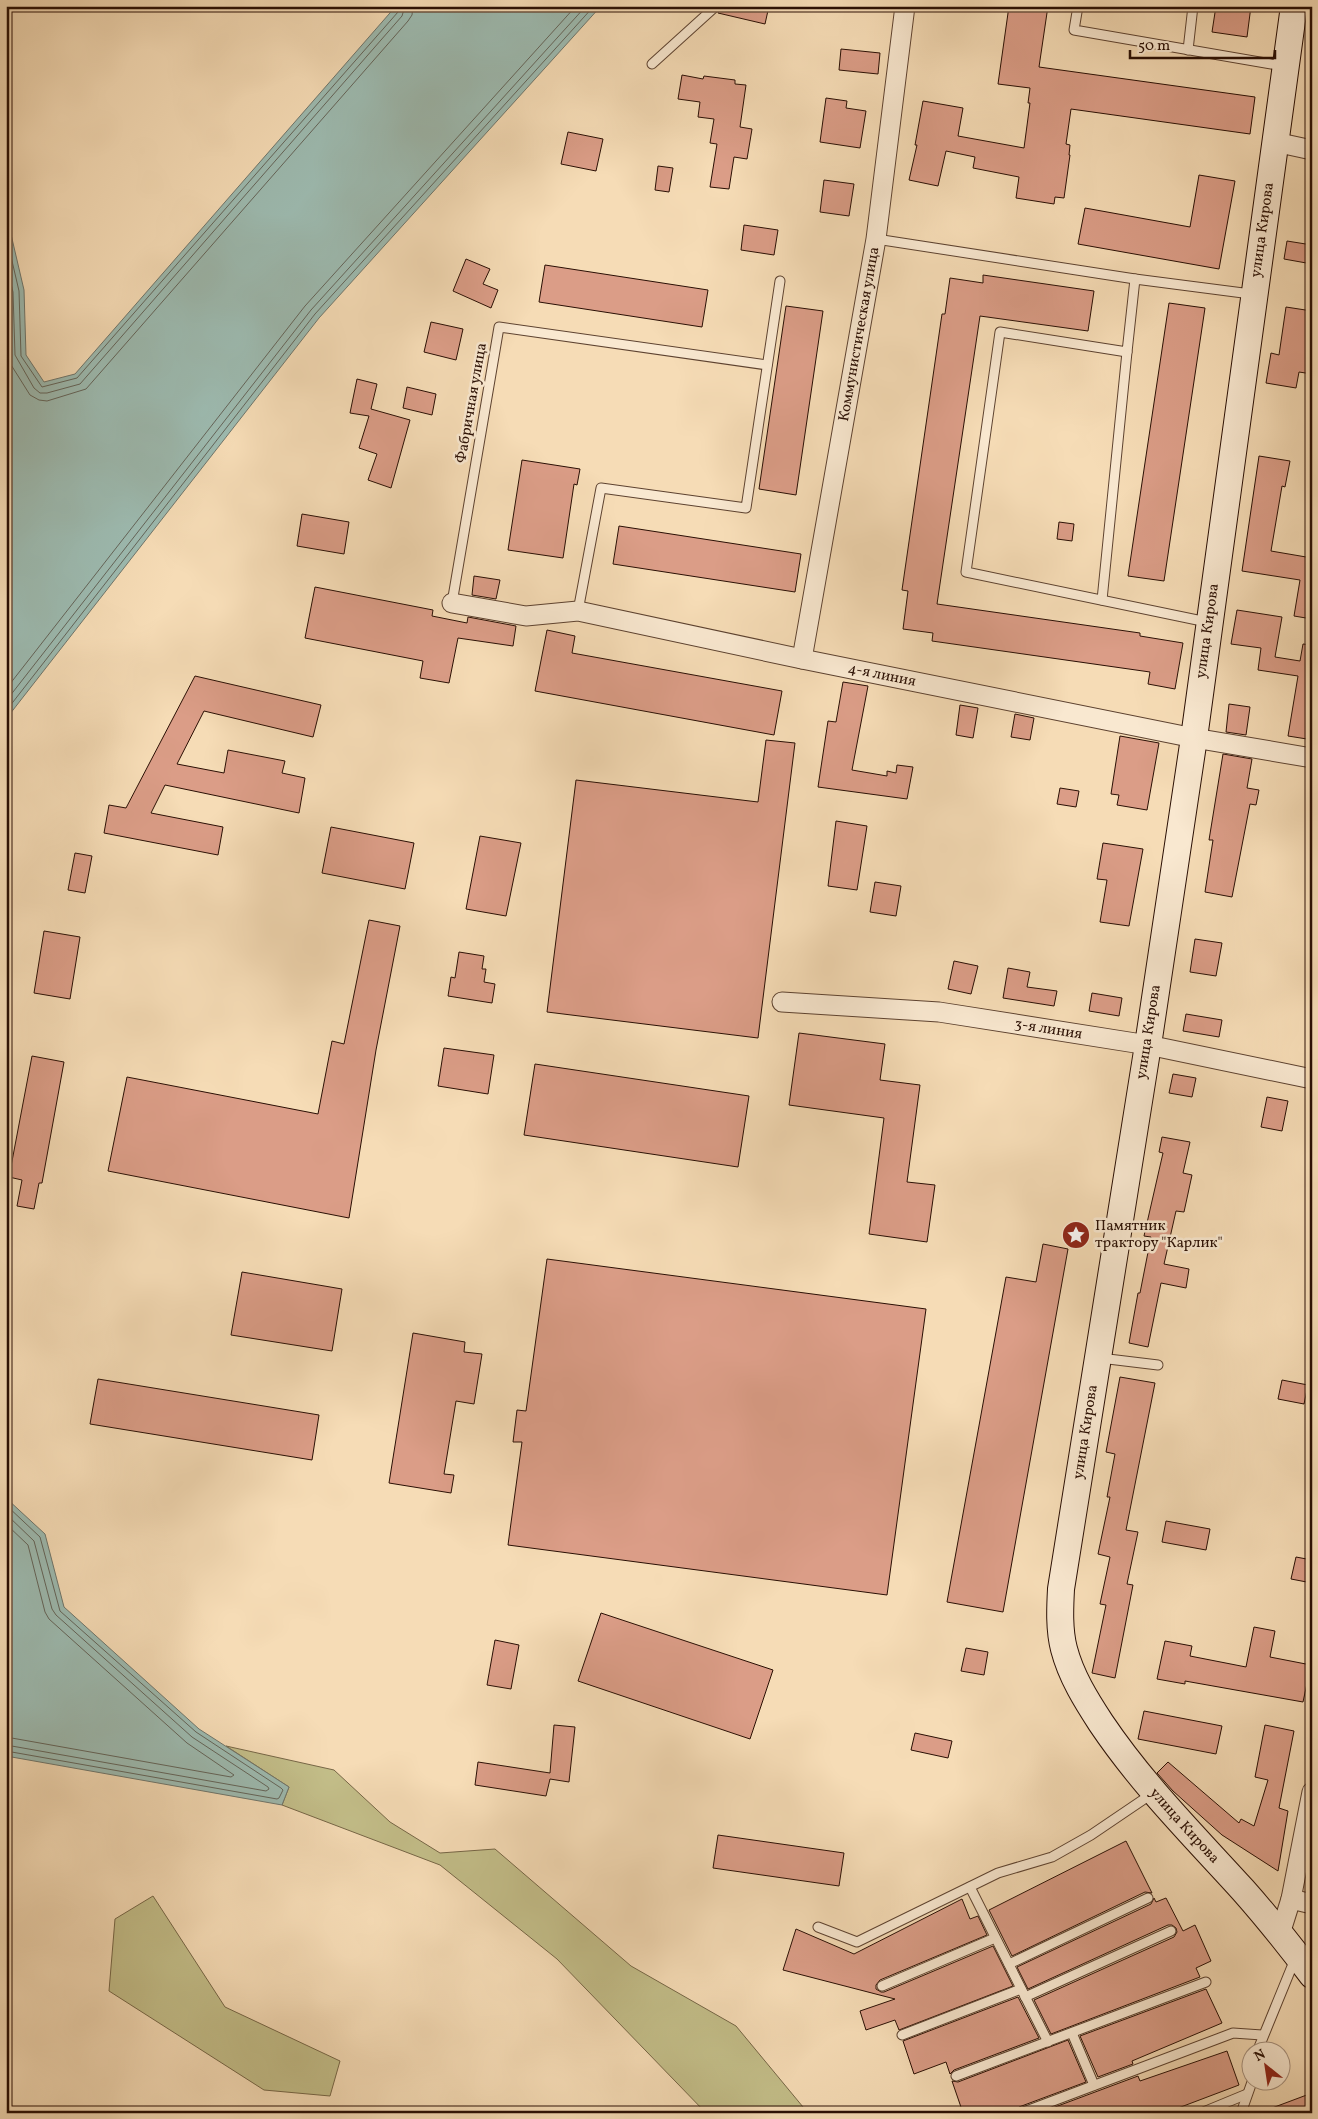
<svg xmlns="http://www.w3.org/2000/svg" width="1318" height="2119" viewBox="0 0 1318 2119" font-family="Vollkorn,serif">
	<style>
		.green { fill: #c3be89; stroke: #766646 }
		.water { fill: #9dbbb1; stroke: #6f766c }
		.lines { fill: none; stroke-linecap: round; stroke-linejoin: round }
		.shore { stroke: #64655a; stroke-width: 1 }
		.building { fill: #db9d87; stroke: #2a0f04 }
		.lane-casing { stroke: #5d4230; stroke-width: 11 }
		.street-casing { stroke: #5d4230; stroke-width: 21 }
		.secondary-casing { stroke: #2a0f04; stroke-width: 28 }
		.lane { stroke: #f9e8d0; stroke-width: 9 }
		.street { stroke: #f9e8d0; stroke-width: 19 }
		.secondary { stroke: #f9e8d0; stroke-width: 26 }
		.labels { text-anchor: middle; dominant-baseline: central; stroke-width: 5; stroke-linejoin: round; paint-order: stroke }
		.street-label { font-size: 15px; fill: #2a0f04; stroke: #f9e8d0 }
		.poi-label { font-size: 15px; fill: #2a0f04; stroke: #f9e8d0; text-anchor: start }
	</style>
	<rect width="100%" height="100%" fill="#f6dcb6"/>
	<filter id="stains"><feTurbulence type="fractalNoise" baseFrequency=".004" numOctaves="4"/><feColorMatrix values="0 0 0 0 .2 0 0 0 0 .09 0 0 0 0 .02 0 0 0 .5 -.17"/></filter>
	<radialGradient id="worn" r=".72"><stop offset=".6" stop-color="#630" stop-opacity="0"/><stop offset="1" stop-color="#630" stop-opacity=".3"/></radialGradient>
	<g class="green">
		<polygon points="226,1746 334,1770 390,1822 440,1853 495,1849 631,1966 736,2026 808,2113 706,2113 557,1959 440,1865 282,1805 289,1787"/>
		<polygon points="153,1896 225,2007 340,2061 330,2096 264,2090 109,1991 115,1919"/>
	</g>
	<g class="water">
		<polygon points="396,6 601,6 319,318 6,719 6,213 24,290 26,355 44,382 75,374"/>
		<polygon points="6,1498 45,1534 64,1607 199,1729 289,1787 282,1805 6,1756"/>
	</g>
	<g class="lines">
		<g class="shore">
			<polyline points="6,235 19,291 21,356 42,387 77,378 398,12 399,6"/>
			<polyline points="6,263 13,292 15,355 34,388 40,393 47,393 80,384 402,16 405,6"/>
			<polyline points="6,319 8,360 30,395 39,400 47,401 86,389 408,21 412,15 413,6"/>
			<polyline points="6,689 305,306 576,6"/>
			<polyline points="6,701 311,310 586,6"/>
			<polyline points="6,711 315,314 594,6"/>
			<polyline points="6,1505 40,1537 60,1611 196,1732 281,1788 283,1790 279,1798 277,1799 6,1751"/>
			<polyline points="6,1514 34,1541 52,1609 56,1615 192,1737 268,1787 269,1789 266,1791 6,1745"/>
			<polyline points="6,1524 28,1545 45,1612 49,1619 187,1743 234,1775 231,1777 6,1737"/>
		</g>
	</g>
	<g class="building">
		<polygon points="722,6 769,6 765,24 718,13"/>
		<polygon points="1009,6 1048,6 1039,67 1255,97 1250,134 1071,109 1066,144 1070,145 1069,155 1070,155 1064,198 1055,197 1054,204 1016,198 1019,177 973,168 975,157 946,151 938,186 909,180 917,145 915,145 923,101 963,108 958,136 1024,148 1030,103 1028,103 1030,88 998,84"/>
		<polygon points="1216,6 1251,6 1247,37 1212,32"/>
		<polygon points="841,49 880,53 878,74 839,70"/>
		<polygon points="682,75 703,79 704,76 735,80 735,84 746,85 740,127 752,129 747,159 734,157 729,189 710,187 717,144 710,143 714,119 698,117 700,102 678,99"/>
		<polygon points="826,98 847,101 846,108 866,111 860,148 820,142"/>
		<polygon points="568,132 603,139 596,171 561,164"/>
		<polygon points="658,166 673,168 669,192 655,190"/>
		<polygon points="1199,175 1235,181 1219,269 1078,244 1085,208 1190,227"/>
		<polygon points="824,180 854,184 849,216 820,212"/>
		<polygon points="744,225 778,230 774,255 741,250"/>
		<polygon points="1287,241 1312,245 1312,264 1284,259"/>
		<polygon points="466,259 490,269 483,284 498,290 491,308 453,291"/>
		<polygon points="545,265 708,290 702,327 539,302"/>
		<polygon points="983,275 1094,291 1088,331 980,316 937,604 1140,633 1140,636 1183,643 1175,689 1148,684 1150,672 932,641 933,633 903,629 908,591 902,590 942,314 945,314 950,278 983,283"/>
		<polygon points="1169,303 1205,308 1164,581 1128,576"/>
		<polygon points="786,306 823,311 796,495 759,489"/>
		<polygon points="1286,307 1312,311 1312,332 1307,359 1312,360 1312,374 1299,372 1296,388 1266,383 1271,353 1279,355"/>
		<polygon points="431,322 463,329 456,360 424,352"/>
		<polygon points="357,379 377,384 371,409 410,420 391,488 368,480 377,454 359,448 369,416 350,413"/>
		<polygon points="407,387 436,394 432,415 403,408"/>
		<polygon points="1259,456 1290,461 1285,487 1282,486 1271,551 1312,558 1312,619 1294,616 1300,580 1242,571"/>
		<polygon points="522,460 580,469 577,485 574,484 563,558 508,550"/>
		<polygon points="302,514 349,522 344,554 297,546"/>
		<polygon points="1059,522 1074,524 1072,541 1057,539"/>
		<polygon points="619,526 801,554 795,592 613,564"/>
		<polygon points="474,576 500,580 496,599 472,595"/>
		<polygon points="315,587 433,610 432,616 467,623 468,617 516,626 513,646 458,638 449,683 420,678 423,661 305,638"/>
		<polygon points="1237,610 1282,617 1275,657 1300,661 1303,644 1312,645 1312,712 1307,739 1288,736 1298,676 1258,670 1261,648 1231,644"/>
		<polygon points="547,630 575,636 572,653 782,691 774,735 535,691"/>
		<polygon points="195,676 321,705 313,737 204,711 177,764 224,773 228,750 285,761 282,773 305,778 299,813 165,785 151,813 223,827 218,855 104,833 109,805 126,808"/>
		<polygon points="843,682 868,686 852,770 887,776 887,771 896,773 897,765 913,767 907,799 818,787 828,721 836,722"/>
		<polygon points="1229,704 1250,707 1246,735 1226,732"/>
		<polygon points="960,705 978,708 973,738 956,735"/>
		<polygon points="1015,714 1034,718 1030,740 1011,737"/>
		<polygon points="1120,736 1159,743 1147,810 1117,805 1119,795 1111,794"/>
		<polygon points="766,740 795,743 758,1038 547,1012 576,780 758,802"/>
		<polygon points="1223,754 1252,759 1247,788 1259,790 1256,805 1250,804 1232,897 1205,892 1213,840 1209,840"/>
		<polygon points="1060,788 1079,791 1076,807 1057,804"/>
		<polygon points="836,821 867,826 857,890 828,886"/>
		<polygon points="331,827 414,843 405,889 322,873"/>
		<polygon points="480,836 521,843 506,916 466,909"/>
		<polygon points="1103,843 1143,849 1129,926 1100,922 1107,880 1097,879"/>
		<polygon points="75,853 92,856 85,893 68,890"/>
		<polygon points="875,882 901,886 896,916 870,912"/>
		<polygon points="369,920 400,926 376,1050 349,1218 108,1171 127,1077 318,1114 332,1041 344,1044"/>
		<polygon points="44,931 80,937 70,999 34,993"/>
		<polygon points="1195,939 1222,943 1216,976 1190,972"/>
		<polygon points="459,952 484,956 482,969 486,969 484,982 495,984 492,1003 448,996 451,977 455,978"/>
		<polygon points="954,961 978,966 971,994 948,989"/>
		<polygon points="1008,968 1030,972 1027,987 1057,991 1054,1006 1003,998"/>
		<polygon points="1092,993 1122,998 1119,1016 1089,1011"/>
		<polygon points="1186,1014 1222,1020 1219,1037 1183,1031"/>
		<polygon points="799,1033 885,1044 880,1080 920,1085 907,1182 935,1185 927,1242 869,1234 884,1118 789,1105"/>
		<polygon points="444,1048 494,1055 488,1094 438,1086"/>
		<polygon points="32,1056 64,1062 42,1183 39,1183 34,1209 17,1206 22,1180 9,1177"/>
		<polygon points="535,1064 749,1096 738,1167 524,1135"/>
		<polygon points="1173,1074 1196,1078 1192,1097 1169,1093"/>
		<polygon points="1267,1097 1288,1101 1282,1131 1261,1127"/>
		<polygon points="1162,1137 1190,1142 1183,1173 1192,1175 1184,1212 1176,1211 1164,1264 1189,1269 1186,1288 1161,1283 1148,1347 1129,1343 1138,1293 1140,1293 1151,1237 1144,1236 1163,1153 1159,1152"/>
		<polygon points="1043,1244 1068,1249 1003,1612 947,1602 1006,1277 1036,1282"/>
		<polygon points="547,1259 926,1309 887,1595 508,1545 522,1442 513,1442 517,1410 526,1411"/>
		<polygon points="242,1272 342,1289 332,1351 231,1335"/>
		<polygon points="413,1333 465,1342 464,1352 482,1354 474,1404 456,1401 444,1474 454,1475 451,1493 389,1483"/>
		<polygon points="1120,1377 1155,1383 1126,1530 1138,1532 1127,1584 1133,1585 1115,1678 1092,1673 1106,1605 1100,1604 1110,1557 1098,1554 1110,1497 1107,1497 1115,1454 1106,1452"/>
		<polygon points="98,1379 319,1415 312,1460 90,1424"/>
		<polygon points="1282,1380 1308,1385 1304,1404 1278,1399"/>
		<polygon points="1166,1521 1210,1529 1206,1550 1162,1542"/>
		<polygon points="1296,1557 1312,1560 1312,1583 1291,1579"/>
		<polygon points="601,1613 773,1670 750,1739 578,1681"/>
		<polygon points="1254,1627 1275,1631 1270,1657 1311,1665 1303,1702 1185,1681 1185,1684 1157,1679 1165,1641 1192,1646 1190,1656 1246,1667"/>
		<polygon points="495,1640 519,1645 511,1689 487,1685"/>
		<polygon points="966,1648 988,1652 984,1675 961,1671"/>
		<polygon points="1144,1711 1222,1726 1216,1754 1138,1739"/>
		<polygon points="554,1725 575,1727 569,1782 550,1779 546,1796 475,1785 478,1762 550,1773"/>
		<polygon points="1265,1725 1294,1731 1279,1808 1288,1811 1278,1871 1222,1835 1173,1791 1157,1773 1168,1762 1239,1823 1241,1819 1254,1826 1268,1780 1255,1777"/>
		<polygon points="915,1733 952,1741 948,1758 911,1750"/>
		<polygon points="718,1835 844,1853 839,1886 713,1868"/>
		<polygon points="1126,1841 1152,1893 1145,1892 1012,1956 989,1910"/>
		<polygon points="1154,1898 1156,1902 1166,1898 1183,1931 1195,1925 1211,1961 1196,1968 1200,1977 1051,2034 1034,2000 1174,1937 1177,1932 1176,1928 1172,1925 1168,1925 1028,1989 1017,1967 1151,1904"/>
		<polygon points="962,1899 970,1919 978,1916 987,1935 880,1980 876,1985 876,1989 881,1992 884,1992 993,1946 1013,1986 899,2030 895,2020 866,2030 860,2011 895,1999 783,1970 796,1929 854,1954"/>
		<polygon points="1206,1989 1222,2023 1132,2061 1133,2064 1098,2077 1080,2036"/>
		<polygon points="1018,1997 1039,2038 954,2070 950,2074 946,2062 914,2074 903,2041"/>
		<polygon points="1068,2040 1086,2082 1019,2107 1015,2113 963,2113 952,2081 958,2082"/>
		<polygon points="1227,2051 1239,2085 1165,2113 1039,2113 1138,2076 1140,2081"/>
		<polygon points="1312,2093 1312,2113 1264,2113 1264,2111"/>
	</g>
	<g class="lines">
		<defs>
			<g id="lane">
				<polyline points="1078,6 1074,30 1283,66"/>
				<polyline points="1188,50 1193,6"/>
				<polyline points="652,64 716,6"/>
				<polyline points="876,239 1135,279"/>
				<polyline points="1102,600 1127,352"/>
				<polyline points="452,603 499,327 767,365"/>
				<polyline points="578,611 601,488 746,508 780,281"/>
				<polyline points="1207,622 966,572 1000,332 1127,352 1135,279 1251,294"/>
				<polyline points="1100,1358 1158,1365"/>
				<polyline points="970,1887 1048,2042"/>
				<polyline points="818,1927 857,1942 998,1873 1052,1857 1091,1835 1153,1793"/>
				<polyline points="1009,1964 1148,1898"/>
				<polyline points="882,1986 995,1938"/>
				<polyline points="1025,1997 1171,1931"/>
				<polyline points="1072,2033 1094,2085"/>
				<polyline points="902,2035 1021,1989"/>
				<polyline points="1257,2052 1295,1959"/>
				<polyline points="956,2076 1206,1982"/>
				<polyline points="1021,2113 1233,2033 1262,2035"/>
				<polyline points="1201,2113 1247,2094"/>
				<polyline points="1241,2113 1252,2082"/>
			</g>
			<g id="street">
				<polyline points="1275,142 1312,150"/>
				<path id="s1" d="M452,603L526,616L578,611L802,659L1194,738L1312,758"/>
				<path id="s2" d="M802,659L876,239L905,6"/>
				<path id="s3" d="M782,1002L939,1012L1148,1045L1312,1079"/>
				<polyline points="1291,1899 1312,1904"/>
				<polyline points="1280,1934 1291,1899 1312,1792"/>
			</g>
			<g id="secondary">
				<path id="s4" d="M1294,6L1194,738L1148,1045L1061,1589C1060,1608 1059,1630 1064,1649C1071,1676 1086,1700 1101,1723C1142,1784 1193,1835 1243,1890C1267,1917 1290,1946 1312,1975"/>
			</g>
		</defs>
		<use href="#lane" class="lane-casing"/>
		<use href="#street" class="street-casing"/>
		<use href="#secondary" class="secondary-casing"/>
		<use href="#lane" class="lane"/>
		<use href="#street" class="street"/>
		<use href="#secondary" class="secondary"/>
	</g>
	<defs>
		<symbol id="sight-disc" viewBox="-11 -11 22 22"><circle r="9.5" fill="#8f2418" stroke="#f9e8d0"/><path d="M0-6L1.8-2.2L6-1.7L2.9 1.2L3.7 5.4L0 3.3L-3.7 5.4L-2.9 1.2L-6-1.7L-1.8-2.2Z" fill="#fff"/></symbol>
	</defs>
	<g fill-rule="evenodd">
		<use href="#sight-disc" x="1060" y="1219" width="32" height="32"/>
	</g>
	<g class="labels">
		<g class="street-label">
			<text transform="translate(1263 230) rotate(-82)">улица Кирова</text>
			<text stroke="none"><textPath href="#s2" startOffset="330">Коммунистическая улица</textPath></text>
			<text transform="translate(472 403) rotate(-80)">Фабричная улица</text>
			<text transform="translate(1208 631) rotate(-82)">улица Кирова</text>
			<text stroke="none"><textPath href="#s1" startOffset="438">4-я линия</textPath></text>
			<text stroke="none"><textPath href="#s3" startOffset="268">3-я линия</textPath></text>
			<text transform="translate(1149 1032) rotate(-81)">улица Кирова</text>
			<text transform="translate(1086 1432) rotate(-81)">улица Кирова</text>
			<text stroke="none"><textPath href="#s4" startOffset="1876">улица Кирова</textPath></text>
		</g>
		<g class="poi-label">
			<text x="1095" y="1226">Памятник<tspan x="1095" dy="17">трактору "Карлик"</tspan></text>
		</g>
	</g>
	<rect width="1318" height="2119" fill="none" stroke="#f6dcb6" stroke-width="25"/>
	<rect x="8" y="8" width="1303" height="2104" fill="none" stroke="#2a0f04" stroke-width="2.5"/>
	<rect x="12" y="12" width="1293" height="2094" fill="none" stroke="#2a0f04"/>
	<g transform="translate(1266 2066) rotate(330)"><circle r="24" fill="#f9e8d0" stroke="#a6917e"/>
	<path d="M0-4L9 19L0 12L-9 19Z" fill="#8f2418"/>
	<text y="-8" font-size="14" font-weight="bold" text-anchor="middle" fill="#2a0f04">N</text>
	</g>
	<path d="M1130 50v8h145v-8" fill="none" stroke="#2a0f04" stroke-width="2.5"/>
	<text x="1138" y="50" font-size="15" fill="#2a0f04" stroke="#f9e8d0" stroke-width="4" paint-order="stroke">50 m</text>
	<rect width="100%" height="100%" filter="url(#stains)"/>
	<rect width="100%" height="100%" fill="url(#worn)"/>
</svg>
